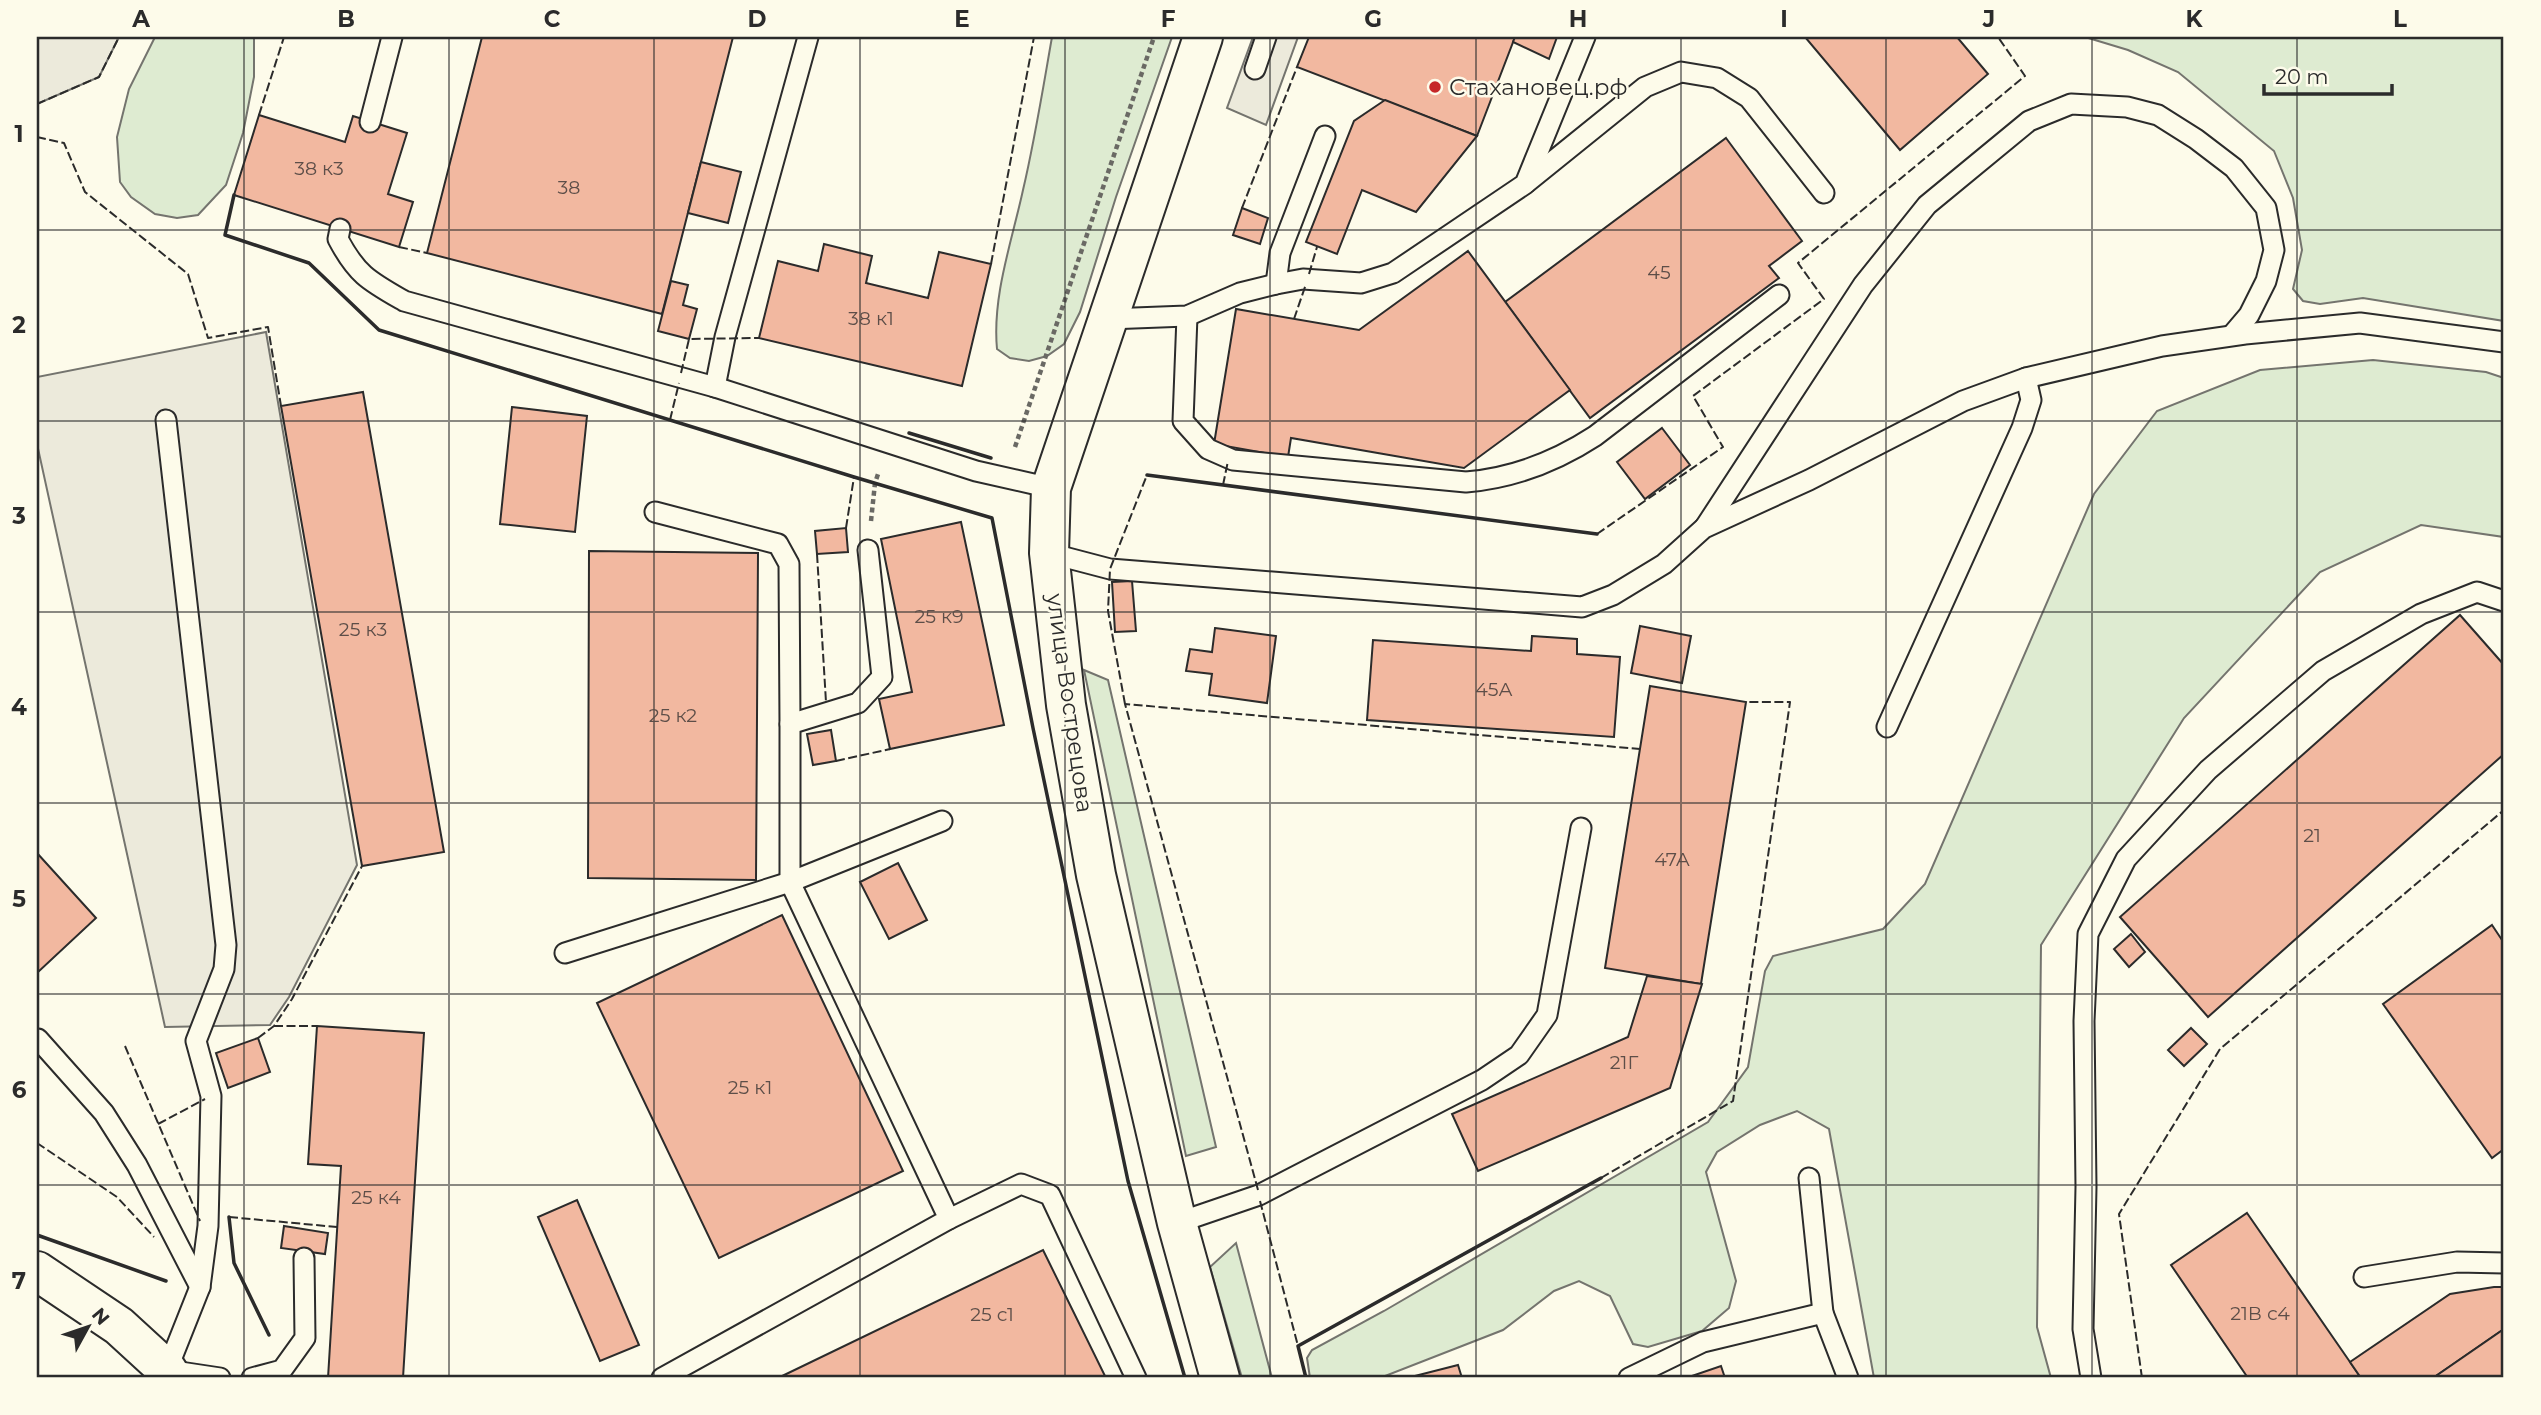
<svg xmlns="http://www.w3.org/2000/svg" width="2541" height="1415" viewBox="0 0 2541 1415" font-family="Montserrat,sans-serif">
	<style>
		.green { fill: #deebd1; stroke: #74746e; stroke-width: 2 }
		.parking { fill: #eceadb; stroke: #74746e; stroke-width: 2 }
		.building { fill: #f2b8a0; stroke: #2b2b2b; stroke-width: 2 }
		.lines { fill: none; stroke-linecap: round; stroke-linejoin: round }
		.service-casing { stroke: #2b2b2b; stroke-width: 23 }
		.minor-casing { stroke: #2b2b2b; stroke-width: 42 }
		.secondary-casing { stroke: #2b2b2b; stroke-width: 42 }
		.path { stroke: #6a6964; stroke-width: 4.5; stroke-dasharray: 5 3.5; stroke-linecap: butt }
		.service { stroke: #fdfbea; stroke-width: 19 }
		.minor { stroke: #fdfbea; stroke-width: 38 }
		.secondary { stroke: #fdfbea; stroke-width: 38 }
		.fence { stroke: #2b2b2b; stroke-width: 2; stroke-dasharray: 9 3.5; stroke-linecap: butt }
		.wall { stroke: #2b2b2b; stroke-width: 3.5 }
		.grid { fill: none; stroke: #2b2b2b; stroke-width: 2; stroke-opacity: 0.55 }
		.poi-dot { fill: #c62828; stroke: #fdfbea; stroke-width: 2.5 }
		.labels { text-anchor: middle; dominant-baseline: central; stroke-width: 5; stroke-linejoin: round; paint-order: stroke }
		.number-label { font-size: 19px; fill: #5d4e48 }
		.poi-label { font-size: 23px; fill: #2b2b2b; stroke: #fdfbea; text-anchor: start }
		.street-label { font-size: 23px; fill: #2b2b2b; stroke: #fdfbea }
		.neatline { fill: none; stroke: #2b2b2b; stroke-width: 2.5 }
		.grid-label { font-size: 23px; text-anchor: middle; font-weight: bold; fill: #2b2b2b }
	</style>
	<rect width="100%" height="100%" fill="#fdfbea"/>
	<g class="green">
		<polygon points="155,37 254,37 254,77 243,133 226,185 198,215 177,218 155,214 131,197 120,182 117,137 129,89"/>
		<path d="M1052,37H1172L1116,197L1080,312L1064,344L1047,356L1029,361L1010,358L997,349C992,296 1012,241 1023,190C1035,139 1043,88 1052,37Z"/>
		<polygon points="2085,37 2504,37 2504,321 2363,298 2320,304 2303,301 2293,289 2302,250 2293,198 2274,151 2178,72 2128,50"/>
		<polygon points="2373,360 2486,372 2504,378 2504,537 2421,525 2320,572 2184,718 2041,945 2037,1327 2051,1378 1874,1378 1829,1129 1797,1111 1760,1125 1717,1152 1706,1172 1736,1281 1729,1308 1702,1331 1648,1347 1633,1344 1610,1296 1579,1281 1554,1291 1503,1330 1380,1378 1310,1378 1307,1358 1312,1350 1384,1311 1708,1122 1748,1067 1765,971 1773,956 1883,929 1925,884 2094,494 2157,411 2260,370"/>
		<polygon points="1084,670 1108,680 1216,1147 1186,1156"/>
		<polygon points="1236,1243 1272,1378 1242,1378 1210,1267"/>
	</g>
	<g class="parking">
		<polygon points="37,37 119,37 99,77 37,104"/>
		<polygon points="1253,37 1298,37 1266,125 1227,108"/>
		<polygon points="266,332 357,865 289,997 270,1025 165,1027 37,444 37,377"/>
	</g>
	<g class="building">
		<polygon points="482,37 733,37 662,314 427,253"/>
		<polygon points="1309,37 1515,37 1477,136 1297,67"/>
		<polygon points="1515,37 1557,37 1549,59 1513,42"/>
		<polygon points="1805,37 1957,37 1988,74 1900,150"/>
		<polygon points="1385,100 1477,136 1416,212 1362,190 1337,254 1306,242 1354,121"/>
		<polygon points="259,115 345,142 353,116 407,133 388,194 413,202 399,247 234,195"/>
		<polygon points="1726,138 1802,241 1769,266 1779,278 1590,418 1505,302"/>
		<polygon points="701,162 741,172 728,223 688,213"/>
		<polygon points="1242,208 1268,218 1260,244 1233,235"/>
		<polygon points="824,244 872,256 866,283 928,298 939,252 991,264 962,386 759,338 778,261 818,271"/>
		<polygon points="1468,251 1570,390 1464,468 1291,438 1288,457 1214,444 1236,309 1359,330"/>
		<polygon points="671,281 688,285 683,305 697,309 689,339 658,331"/>
		<polygon points="363,392 444,852 362,866 281,406"/>
		<polygon points="512,407 587,416 575,532 500,524"/>
		<polygon points="1662,428 1690,465 1645,499 1617,462"/>
		<polygon points="961,522 1004,725 890,749 879,699 912,692 881,539"/>
		<polygon points="846,528 848,552 817,554 815,531"/>
		<polygon points="589,551 758,553 756,880 588,878"/>
		<polygon points="1132,581 1136,631 1115,632 1112,582"/>
		<polygon points="2460,615 2504,665 2504,754 2208,1017 2120,917"/>
		<polygon points="1640,626 1691,636 1682,683 1631,673"/>
		<polygon points="1215,628 1276,636 1267,703 1209,695 1212,674 1186,671 1190,649 1212,652"/>
		<polygon points="1532,636 1577,639 1577,654 1620,657 1614,737 1367,720 1373,640 1531,651"/>
		<polygon points="1650,686 1746,702 1701,984 1605,968"/>
		<polygon points="831,730 836,761 813,765 807,734"/>
		<polygon points="37,853 96,918 37,973"/>
		<polygon points="898,863 927,920 889,939 860,882"/>
		<polygon points="782,915 903,1171 719,1258 597,1003"/>
		<polygon points="2492,925 2504,943 2504,1149 2492,1158 2383,1004"/>
		<polygon points="2131,934 2145,952 2129,967 2114,949"/>
		<polygon points="1647,976 1702,984 1670,1088 1478,1171 1452,1114 1628,1037"/>
		<polygon points="317,1026 424,1033 403,1378 328,1378 341,1166 308,1164"/>
		<polygon points="2191,1028 2207,1044 2184,1066 2168,1050"/>
		<polygon points="258,1038 270,1072 228,1088 216,1053"/>
		<polygon points="577,1200 639,1345 600,1361 538,1217"/>
		<polygon points="2247,1213 2350,1362 2361,1378 2248,1378 2171,1265"/>
		<polygon points="284,1226 328,1233 325,1254 281,1248"/>
		<polygon points="1043,1250 1106,1378 778,1378"/>
		<polygon points="2494,1287 2504,1287 2504,1329 2433,1378 2361,1378 2350,1362 2450,1294"/>
		<polygon points="2504,1329 2504,1378 2433,1378"/>
		<polygon points="1458,1365 1462,1378 1407,1378"/>
		<polygon points="1721,1366 1725,1378 1686,1378"/>
	</g>
	<g class="lines">
		<defs>
			<g id="service">
				<polyline points="1255,69 1266,37"/>
				<polyline points="370,122 392,37"/>
				<polyline points="1526,183 1645,87 1681,72 1717,78 1749,98 1824,193"/>
				<path d="M340,229L338,239C357,275 369,281 404,301L715,387L976,471L1051,488"/>
				<polyline points="1276,284 1280,253 1325,136"/>
				<path d="M1187,316L1183,421L1208,449L1233,460L1466,482C1514,478 1555,462 1595,436L1779,295"/>
				<polyline points="1108,319 1187,316 1240,293 1276,284 1303,279 1361,283 1393,273 1525,184 1585,37"/>
				<polyline points="715,387 725,337 808,37"/>
				<polyline points="655,512 778,544 789,564 790,724"/>
				<polyline points="1705,527 1863,285 1927,205 2029,121 2071,104 2127,107 2158,115 2196,139 2234,168 2266,208 2274,250 2266,281 2249,315 2232,335"/>
				<polyline points="1049,553 1110,569 1582,607 1613,595 1664,564 1704,528 1809,480 1963,401 2026,378 2162,346 2245,334 2360,323 2504,342"/>
				<polyline points="1887,727 2022,428 2031,400 2026,378"/>
				<polyline points="565,953 790,882 942,821"/>
				<polyline points="38,1039 104,1113 137,1165 200,1287"/>
				<polyline points="949,1219 1021,1184 1050,1195 1136,1378"/>
				<polyline points="1177,1223 1259,1195 1482,1080 1519,1055 1547,1015 1581,828"/>
				<polyline points="2364,1277 2457,1262 2504,1263"/>
				<polyline points="1823,1313 1848,1378"/>
				<polyline points="167,1370 220,1378"/>
				<polyline points="163,1373 167,1370 200,1287 208,1226 211,1096 196,1041 224,969 226,945 166,420"/>
				<polyline points="252,1378 282,1370 305,1338 304,1258"/>
				<polyline points="662,1378 949,1219 790,882 790,724 858,703 882,677 868,550"/>
				<polyline points="1629,1378 1703,1342 1823,1313 1809,1178"/>
				<polyline points="2091,1378 2083,1329 2086,1187 2084,1021 2088,934 2126,859 2208,770 2323,671 2421,614 2477,592 2504,601"/>
			</g>
			<polyline id="minor" points="1203,37 1051,488 1049,553 1066,705 1096,875 1177,1223 1220,1378"/>
			<polyline id="secondary" points="37,1271 119,1326 167,1370 172,1378"/>
		</defs>
		<use href="#service" class="service-casing"/>
		<use href="#minor" class="minor-casing"/>
		<use href="#secondary" class="secondary-casing"/>
		<g class="path">
			<polyline points="1015,447 1154,37"/>
			<polyline points="871,521 875,483 879,471"/>
		</g>
		<use href="#service" class="service"/>
		<use href="#minor" class="minor"/>
		<use href="#secondary" class="secondary"/>
		<g class="fence">
			<polyline points="37,104 99,77 119,37"/>
			<polyline points="259,115 284,37"/>
			<polyline points="37,137 64,143 85,192 188,274 208,338 268,327 281,406"/>
			<polyline points="1242,208 1297,67"/>
			<polyline points="399,247 427,253"/>
			<polyline points="991,264 1034,37"/>
			<polyline points="1309,274 1317,247"/>
			<polyline points="1294,319 1306,284"/>
			<polyline points="681,373 689,339 759,338"/>
			<polyline points="670,420 679,383"/>
			<polyline points="1223,485 1228,461"/>
			<polyline points="846,528 854,477"/>
			<polyline points="1597,534 1723,447 1693,396 1824,299 1798,263 2025,76 1998,37"/>
			<polyline points="817,554 826,702"/>
			<polyline points="1125,704 1108,611 1110,569 1147,475"/>
			<polyline points="836,761 890,749"/>
			<polyline points="274,1026 317,1026"/>
			<polyline points="258,1038 274,1026 292,999 362,866"/>
			<polyline points="125,1046 200,1221"/>
			<polyline points="158,1124 205,1099"/>
			<polyline points="37,1143 117,1197 154,1237"/>
			<polyline points="1601,1178 1733,1101 1790,702 1746,702"/>
			<polyline points="1258,1190 1125,704 1640,749"/>
			<polyline points="1260,1201 1298,1346"/>
			<polyline points="229,1217 337,1227"/>
			<polyline points="2142,1378 2119,1214 2220,1049 2504,810"/>
		</g>
		<g class="wall">
			<polyline points="234,195 225,235 309,263 379,330 854,477 992,518 1033,728 1128,1181 1185,1378"/>
			<polyline points="909,433 991,458"/>
			<polyline points="1147,475 1597,534"/>
			<polyline points="229,1217 234,1263 269,1335"/>
			<polyline points="37,1235 166,1281"/>
			<polyline points="1306,1378 1298,1346 1601,1178"/>
		</g>
	</g>
	<path class="grid" d="M244,37V1378M449,37V1378M654,37V1378M860,37V1378M1065,37V1378M1270,37V1378M1476,37V1378M1681,37V1378M1886,37V1378M2092,37V1378M2297,37V1378M37,230H2504M37,421H2504M37,612H2504M37,803H2504M37,994H2504M37,1185H2504"/>
	<circle class="poi-dot" cx="1435" cy="87" r="7"/>
	<g class="labels">
		<g class="number-label">
			<text x="319" y="168">38 к3</text>
			<text x="569" y="187">38</text>
			<text x="1659" y="272">45</text>
			<text x="871" y="318">38 к1</text>
			<text x="939" y="616">25 к9</text>
			<text x="363" y="629">25 к3</text>
			<text x="1494" y="689">45А</text>
			<text x="673" y="715">25 к2</text>
			<text x="2312" y="835">21</text>
			<text x="1672" y="859">47А</text>
			<text x="1624" y="1062">21Г</text>
			<text x="750" y="1087">25 к1</text>
			<text x="376" y="1197">25 к4</text>
			<text x="2260" y="1313">21В с4</text>
			<text x="992" y="1314">25 с1</text>
		</g>
		<g class="poi-label">
			<text x="1449" y="87">Стахановец.рф</text>
		</g>
		<g class="street-label">
			<text transform="translate(1070 703) rotate(82)">улица Вострецова</text>
		</g>
	</g>
	<rect width="2541" height="1415" fill="none" stroke="#fdfbea" stroke-width="77"/>
	<g transform="translate(88 1327) rotate(50)" stroke="#fdfbea" stroke-width="5" paint-order="stroke">
	<path d="M0-5L12 26L0 18L-12 26Z" fill="#2b2b2b"/>
	<text y="-10" font-size="19" font-weight="bold" text-anchor="middle" fill="#2b2b2b">N</text>
	</g>
	<path d="M2264 84v10h128v-10" fill="none" stroke="#2b2b2b" stroke-width="3.5"/>
	<text x="2275" y="84" font-size="21" fill="#2b2b2b" stroke="#fdfbea" stroke-width="5" paint-order="stroke">20 m</text>
	<rect x="38" y="38" width="2464" height="1338" class="neatline"/>
	<g class="grid-label">
		<text x="141" y="27">A</text>
		<text x="346" y="27">B</text>
		<text x="552" y="27">C</text>
		<text x="757" y="27">D</text>
		<text x="962" y="27">E</text>
		<text x="1168" y="27">F</text>
		<text x="1373" y="27">G</text>
		<text x="1578" y="27">H</text>
		<text x="1784" y="27">I</text>
		<text x="1989" y="27">J</text>
		<text x="2194" y="27">K</text>
		<text x="2400" y="27">L</text>
		<text x="19" y="142">1</text>
		<text x="19" y="333">2</text>
		<text x="19" y="524">3</text>
		<text x="19" y="715">4</text>
		<text x="19" y="907">5</text>
		<text x="19" y="1098">6</text>
		<text x="19" y="1289">7</text>
	</g>
</svg>
